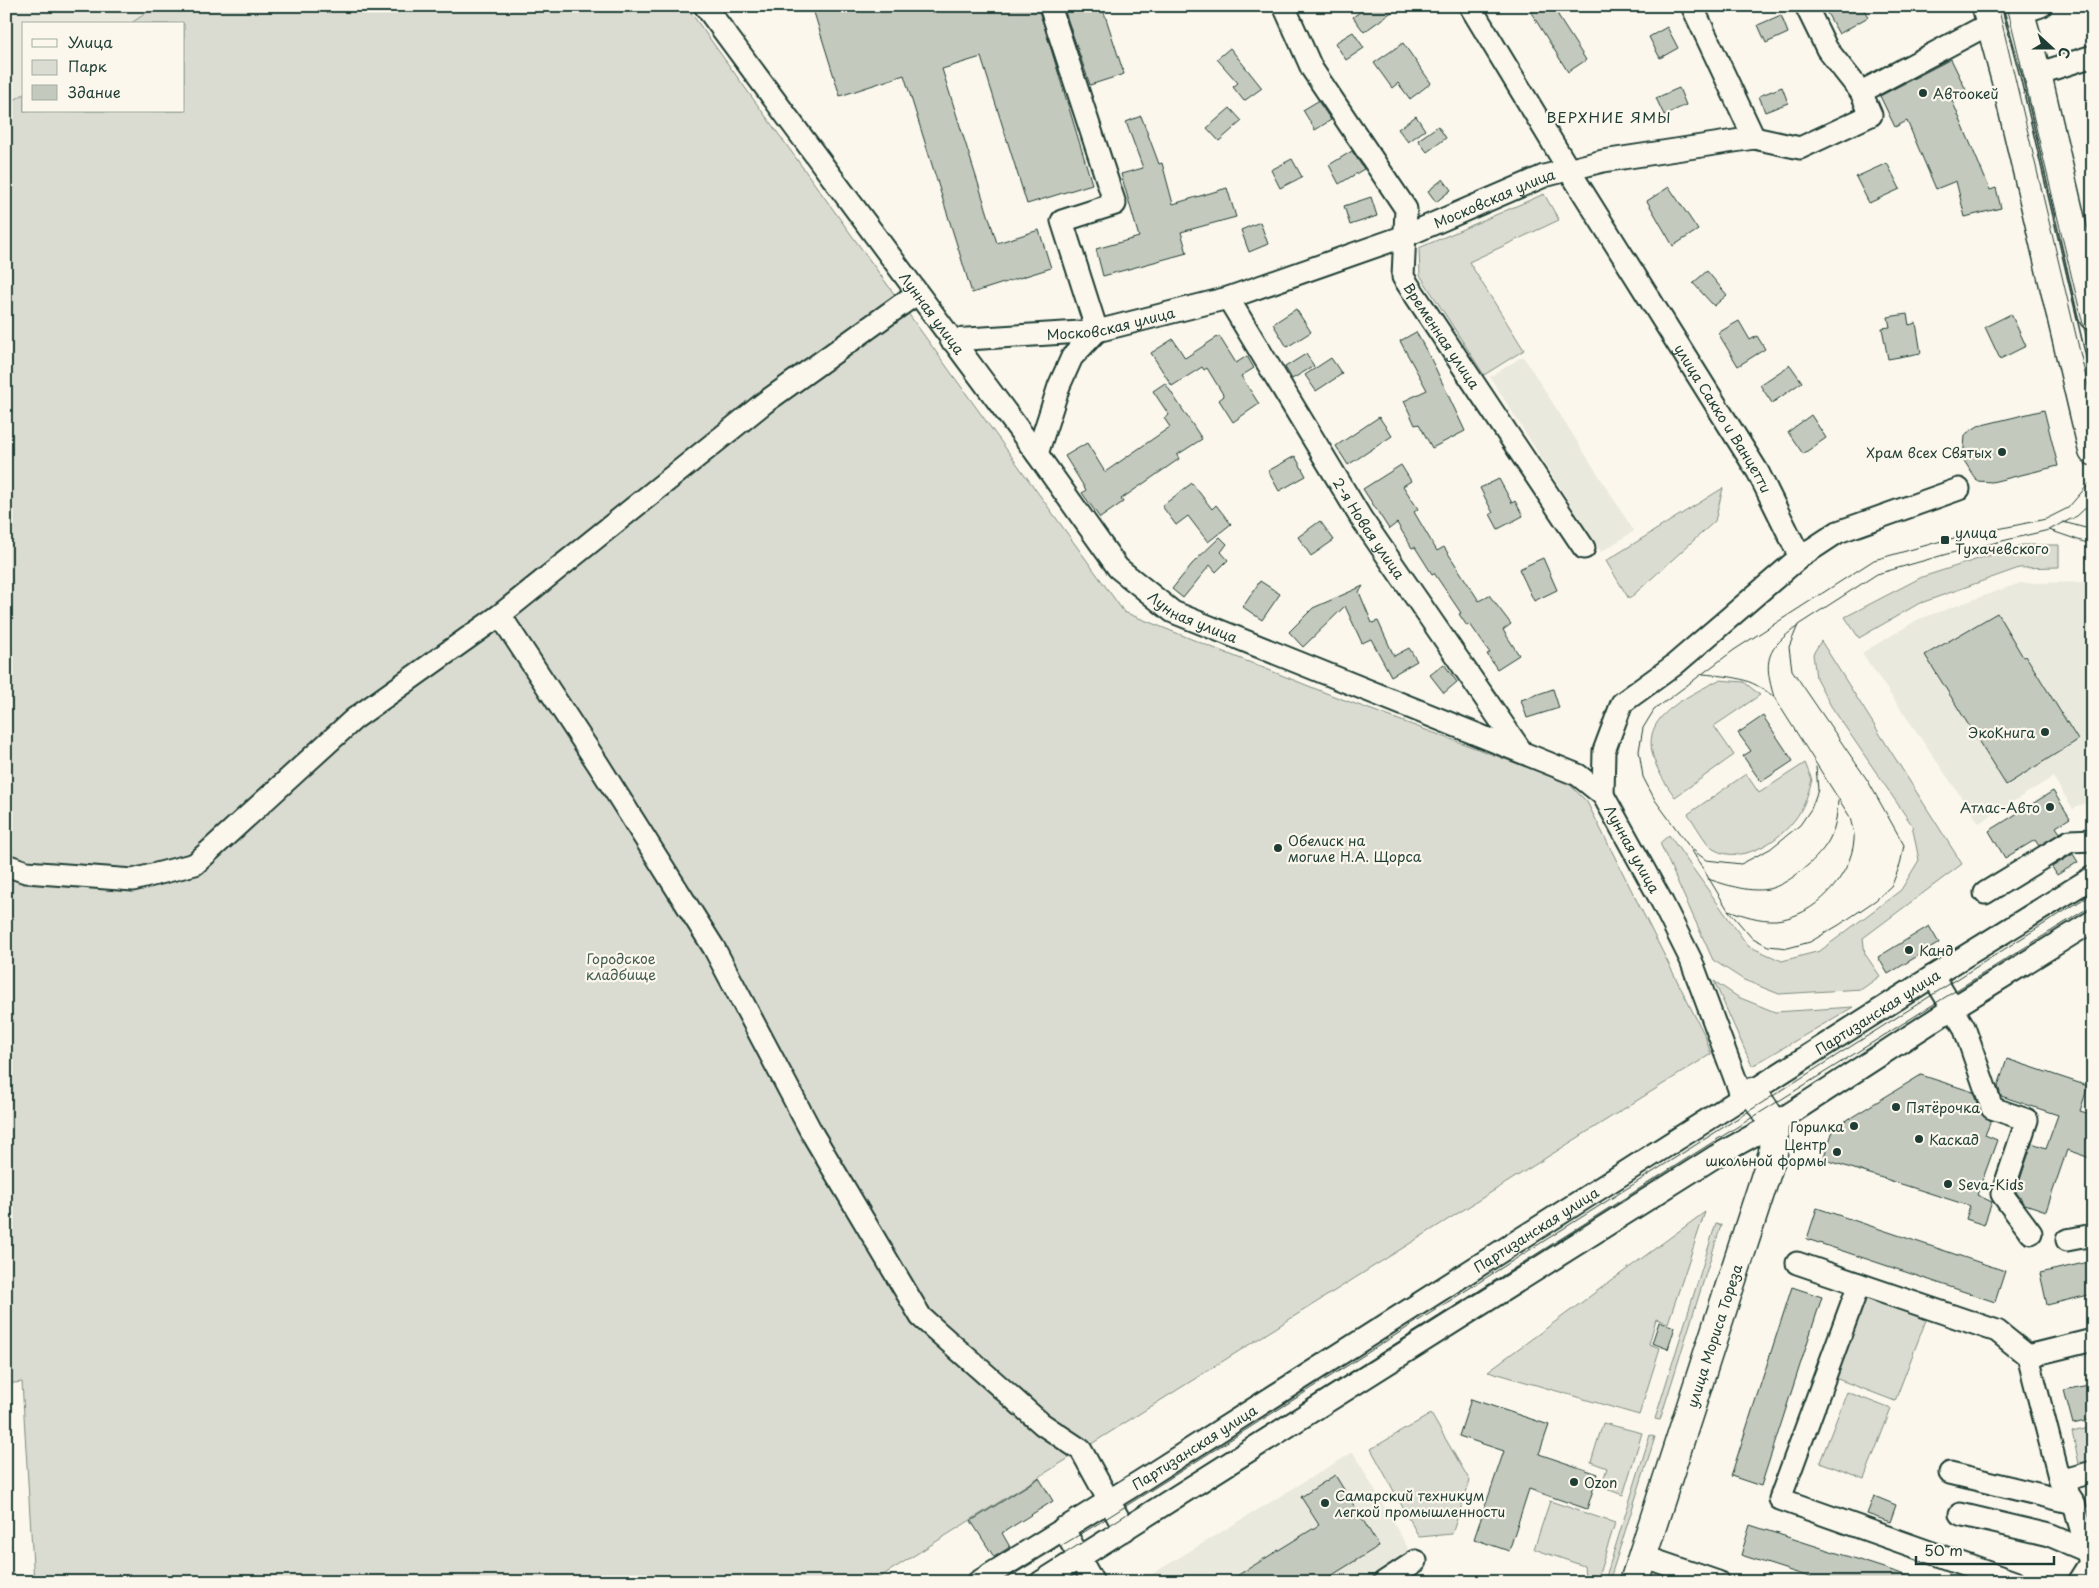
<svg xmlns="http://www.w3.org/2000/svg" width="2099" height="1588" viewBox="0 0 2099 1588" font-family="'Playpen Sans',sans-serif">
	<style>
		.built { fill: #eae9de }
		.green { fill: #dbdcd1; stroke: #7d8c82 }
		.building { fill: #c4c9be; stroke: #1f3d34 }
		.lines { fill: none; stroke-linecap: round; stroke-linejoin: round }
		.minor-casing { stroke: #1f3d34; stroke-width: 25 }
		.major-casing { stroke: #1f3d34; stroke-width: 31 }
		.minor { stroke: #fbf7ec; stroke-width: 21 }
		.major { stroke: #fbf7ec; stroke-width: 28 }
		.tram { stroke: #1f3d34; stroke-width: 1 }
		.poi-dot { fill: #1f3d34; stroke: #fbf7ec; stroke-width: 2 }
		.labels { text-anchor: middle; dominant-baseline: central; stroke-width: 4.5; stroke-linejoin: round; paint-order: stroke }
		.poi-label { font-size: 14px; fill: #1f3d34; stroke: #fbf7ec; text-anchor: start }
		.street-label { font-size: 14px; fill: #1f3d34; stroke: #fbf7ec }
		.park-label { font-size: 14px; fill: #455d53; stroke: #fbf7ec }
		.neighbourhood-label { font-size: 15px; letter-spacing: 1px; fill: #1f3d34; stroke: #fbf7ec }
	</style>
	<rect width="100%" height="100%" fill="#fbf7ec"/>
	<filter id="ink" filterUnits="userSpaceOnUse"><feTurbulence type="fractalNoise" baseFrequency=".02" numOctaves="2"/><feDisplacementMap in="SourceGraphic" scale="10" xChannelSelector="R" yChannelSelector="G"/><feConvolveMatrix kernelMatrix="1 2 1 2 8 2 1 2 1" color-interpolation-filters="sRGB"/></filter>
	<g filter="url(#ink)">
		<g class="built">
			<polygon points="6,6 156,6 130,24 24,24 24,94 6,105"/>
			<polygon points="1523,356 1634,531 1601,552 1490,377"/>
			<polygon points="2093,582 2093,799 2073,809 2053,777 1979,823 1862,653 1919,619 2020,583"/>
			<polygon points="1353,1452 1412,1555 1370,1582 1139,1582"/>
		</g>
		<g class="green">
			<polygon points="156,6 686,6 1124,612 1331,695 1567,782 1587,802 1704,1034 1711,1054 872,1582 34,1582 22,1382 6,1384 6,105 24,94 24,111 184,111 184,24 130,24"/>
			<polygon points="1544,194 1559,220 1469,262 1524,350 1484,375 1420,275 1419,248"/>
			<polygon points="1723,488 1715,521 1629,599 1606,561"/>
			<polygon points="2022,545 2059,545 2059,567 2019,568 1918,604 1859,638 1845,617 1922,577"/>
			<polygon points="1821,641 1962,864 1863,938 1865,954 1880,976 1862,989 1779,994 1744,980 1713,960 1660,843 1669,835 1748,946 1782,961 1820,951 1901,890 1919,860 1912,825 1831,706 1816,678 1813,654"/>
			<path d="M1719,680L1744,682L1760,695L1714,726L1734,755L1675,797C1626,730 1658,711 1719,680Z"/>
			<path d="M1805,763L1812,780C1809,790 1806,801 1801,810C1787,837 1743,867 1713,849C1706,844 1694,822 1688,814L1746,774L1759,793Z"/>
			<polygon points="1714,981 1738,997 1775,1012 1853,1007 1752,1066"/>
			<polygon points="1705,1212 1668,1323 1656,1319 1649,1344 1660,1348 1639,1415 1488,1371"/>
			<polygon points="1716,1223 1721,1225 1660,1420 1655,1419"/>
			<polygon points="1866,1296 1926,1320 1895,1401 1835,1378"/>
			<polygon points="1847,1392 1891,1409 1864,1479 1820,1462"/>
			<polygon points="1431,1414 1470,1481 1452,1534 1419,1537 1371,1449"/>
			<polygon points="1603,1423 1642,1433 1623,1495 1601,1487 1607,1468 1591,1462"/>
			<polygon points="2093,1427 2093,1465 2080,1468 2072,1432"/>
			<polygon points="1650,1435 1655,1437 1609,1582 1605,1580"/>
			<polygon points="1550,1501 1615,1523 1597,1580 1585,1576 1584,1566 1534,1549"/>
		</g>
		<g class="building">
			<polygon points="812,6 1038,6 1092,184 1027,204 981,57 942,69 997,243 1039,230 1051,268 972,293 904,75 840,96"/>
			<polygon points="1063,6 1102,6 1124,74 1090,85"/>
			<polygon points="1368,6 1400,6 1364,32 1353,17"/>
			<polygon points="1527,6 1554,6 1561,21 1586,60 1568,72"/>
			<polygon points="1823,6 1862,6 1868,17 1839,34"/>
			<polygon points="1781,15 1788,33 1766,43 1758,25"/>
			<polygon points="1667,27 1678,48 1660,58 1649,37"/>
			<polygon points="1353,32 1364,48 1346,60 1335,43"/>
			<polygon points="1403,43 1431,83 1410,99 1398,83 1392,88 1374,63"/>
			<polygon points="1230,48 1262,88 1244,101 1233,87 1238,83 1217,59"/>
			<polygon points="1951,59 1966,90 1951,98 1990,190 1996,188 2001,208 1965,217 1956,181 1936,189 1907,121 1895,127 1880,96"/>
			<polygon points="1782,87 1788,103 1765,112 1759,96"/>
			<polygon points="1679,88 1686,105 1664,115 1656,98"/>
			<polygon points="1318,101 1331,120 1315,130 1303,110"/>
			<polygon points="1230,108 1242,121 1219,141 1207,128"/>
			<polygon points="1141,116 1159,164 1162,163 1173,204 1227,188 1236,217 1181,232 1187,253 1103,276 1096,249 1139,237 1121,174 1143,168 1126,122"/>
			<polygon points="1416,116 1425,130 1408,142 1398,129"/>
			<polygon points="1438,126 1446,138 1427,152 1418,140"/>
			<polygon points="1352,151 1364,169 1339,184 1329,165"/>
			<polygon points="1292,159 1302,177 1280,188 1271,170"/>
			<polygon points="1887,163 1900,189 1869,203 1856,177"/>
			<polygon points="1443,179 1451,190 1436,202 1428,191"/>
			<polygon points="1669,187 1698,230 1673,246 1647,201"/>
			<polygon points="1371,197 1377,216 1350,225 1344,206"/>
			<polygon points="1260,222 1268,244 1249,252 1241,230"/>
			<polygon points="1707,271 1727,295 1714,306 1693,283"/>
			<polygon points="1296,309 1311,332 1287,347 1273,324"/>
			<polygon points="1907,314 1909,325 1916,323 1921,353 1888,359 1882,328 1890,327 1888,317"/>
			<polygon points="2011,314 2026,346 2000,359 1985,327"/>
			<polygon points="1739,321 1750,340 1757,336 1765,349 1738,366 1718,333"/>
			<polygon points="1416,332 1432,361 1465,431 1432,448 1419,424 1415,425 1404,401 1427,390 1400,341"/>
			<polygon points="1219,336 1236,363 1247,356 1254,368 1241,376 1259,404 1233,422 1219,400 1224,396 1207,368 1204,370 1202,367 1172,386 1151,353 1173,339 1185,358"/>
			<polygon points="1306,354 1314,366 1292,379 1285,367"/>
			<polygon points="1331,358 1342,374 1316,391 1305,375"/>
			<polygon points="1790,365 1802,382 1772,403 1760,385"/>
			<polygon points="1165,383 1202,439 1177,455 1179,459 1121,499 1123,502 1100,518 1082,493 1086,490 1065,456 1087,443 1105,472 1170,427 1164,418 1169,415 1153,391"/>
			<polygon points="2044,410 2058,466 1992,482 1977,481 1963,459 1965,436 1967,433 1978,426"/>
			<polygon points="1811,415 1826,438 1803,454 1788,432"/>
			<polygon points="1379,417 1392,436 1348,465 1336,446"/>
			<polygon points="1295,456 1306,476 1279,491 1268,471"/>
			<polygon points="1401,465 1411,481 1403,486 1418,509 1414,512 1437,551 1444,547 1479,601 1489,595 1511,624 1503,630 1519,655 1497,669 1487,654 1490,653 1470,624 1467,626 1459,614 1461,613 1434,573 1432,574 1415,547 1412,548 1397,523 1389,529 1363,489"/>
			<polygon points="1499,479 1512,503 1515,501 1523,516 1498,529 1490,514 1493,513 1480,488"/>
			<polygon points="1192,483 1212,509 1216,505 1231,524 1208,542 1188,516 1176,525 1162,506"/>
			<polygon points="1320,521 1334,540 1311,556 1298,537"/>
			<polygon points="1220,537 1227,544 1221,552 1228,560 1216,572 1210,565 1183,598 1172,589 1192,564"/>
			<polygon points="1543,558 1557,590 1534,601 1519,569"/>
			<polygon points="1260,581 1280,594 1262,620 1243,607"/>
			<polygon points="1363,586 1359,592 1372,623 1378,621 1394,656 1409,648 1417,661 1391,676 1371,639 1362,643 1345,606 1303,647 1289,632 1313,608"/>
			<polygon points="1997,613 2023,657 2026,656 2078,740 2006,785 1925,655"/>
			<polygon points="1444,664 1457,682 1444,693 1430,675"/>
			<polygon points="1553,689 1559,708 1527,718 1521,700"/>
			<polygon points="1763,716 1793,761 1761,782 1743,756 1751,751 1738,733"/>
			<polygon points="2053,791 2070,818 2056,827 2060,833 2039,846 2035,840 2005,858 1989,831"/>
			<polygon points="2073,854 2078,862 2057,875 2052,867"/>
			<polygon points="1929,926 1939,943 1888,974 1878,957"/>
			<polygon points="2007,1059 2088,1086 2080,1111 2093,1115 2093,1159 2067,1150 2046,1211 2025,1204 2016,1192 2032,1143 2046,1148 2058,1115 2001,1096 1998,1086"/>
			<polygon points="1921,1075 1973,1092 1980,1112 1991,1121 1985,1135 1997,1140 1977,1195 1992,1202 1984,1225 1966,1219 1970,1206 1823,1159 1834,1128"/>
			<polygon points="1817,1208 2005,1271 1995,1302 1807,1239"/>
			<polygon points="2093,1261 2093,1294 2047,1305 2040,1273"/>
			<polygon points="1792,1287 1822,1297 1761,1486 1731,1476"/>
			<polygon points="1659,1322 1675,1327 1668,1349 1652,1343"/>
			<polygon points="2093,1384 2093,1419 2073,1424 2064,1390"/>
			<polygon points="1471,1399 1549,1425 1539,1454 1598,1474 1587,1509 1529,1489 1509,1551 1474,1539 1504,1451 1459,1436"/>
			<polygon points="1335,1475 1379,1546 1321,1582 1227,1582 1319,1525 1301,1497"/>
			<polygon points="1039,1478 1053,1501 1002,1533 1010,1547 994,1557 971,1521"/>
			<polygon points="1874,1496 1896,1505 1890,1522 1867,1514"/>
			<polygon points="1750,1525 1918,1579 1918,1582 1825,1582 1741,1555"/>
		</g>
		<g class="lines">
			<defs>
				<g id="minor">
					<path id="s1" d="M705,6L1037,454L1118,568L1173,612L1578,775L1603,795L1662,902L1691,960L1739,1089L1753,1092"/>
					<path id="s2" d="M1284,6L1312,69L1406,209L1403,277L1584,548"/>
					<path id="s3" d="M1470,6L1569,170L1758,472L1800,557"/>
					<polyline points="1692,6 1754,138"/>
					<polyline points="2020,13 2041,6"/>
					<polyline points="2037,74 2093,56"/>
					<polyline points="1861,92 1991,23"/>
					<path id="s4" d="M1228,298L1361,518L1522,752"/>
					<path id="s5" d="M951,340L1097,331L1228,298L1405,236L1544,176L1603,161L1754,138L1800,148L1871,115L1861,92L1827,49L1806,6"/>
					<polyline points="1037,454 1059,386 1072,357 1097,331 1062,221 1115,204 1050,6"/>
					<polyline points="500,615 598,764 714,948 813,1135 921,1317 1042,1424 1081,1450 1125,1530"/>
					<polyline points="1603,795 1604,751 1622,703 1673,666 1800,557 1838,532 1959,489"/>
					<polyline points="6,865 26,872 133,880 195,864 354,719 500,615 764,403 916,294"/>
					<polyline points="1985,893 2070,841 2093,840"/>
					<polyline points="1933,976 1964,1027 1992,1108 2027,1120 2002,1194 2031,1233"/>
					<polyline points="2067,1240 2093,1235"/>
					<polyline points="1797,1263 1997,1331 2028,1356 2060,1481 2074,1503 2090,1563 2078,1582"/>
					<polyline points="1859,1284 1780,1499 2014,1582"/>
					<polyline points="2028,1356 2093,1340"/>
					<polyline points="1950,1473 2074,1503"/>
					<polyline points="2060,1481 2093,1472"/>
					<polyline points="1960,1514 2049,1535 2087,1551"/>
					<polyline points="1063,1528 1093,1582"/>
					<polyline points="1642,1556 1718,1582"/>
					<path id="s6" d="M978,1582L1139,1482L1933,976L2093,877"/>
					<polyline points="1041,1582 1716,1156 1774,1124 1953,1008 2093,921"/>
					<polyline points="1384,1582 1416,1561"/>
				</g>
				<g id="major">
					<polyline points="1986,6 2006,81 2093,451"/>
					<polyline points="2018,6 2037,74 2093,316"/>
					<path id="s7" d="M1634,1582L1773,1153L1774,1124L1753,1092"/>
				</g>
			</defs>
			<use href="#minor" class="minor-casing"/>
			<use href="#major" class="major-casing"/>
			<use href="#minor" class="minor"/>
			<use href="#major" class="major"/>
			<g class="tram">
				<polyline points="1998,6 2093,407"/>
				<polyline points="2007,6 2093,366"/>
				<polyline points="2093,479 2068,508 2046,519 1945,540 1874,560 1734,650 1654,710 1643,728 1639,751 1643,777 1655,800 1691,849 1728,910 1751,937 1768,946 1788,948 1810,942 1839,925 1876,900 1892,885 1900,865 1904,845 1868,781 1792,670 1789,647 1798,625 1877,574 1947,554 2049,530 2077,516 2093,501"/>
				<polyline points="2063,522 2093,530"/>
				<polyline points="2049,530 2093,545"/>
				<path d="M1703,674C1734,677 1749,677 1774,697L1850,817C1851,824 1855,833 1854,840C1851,877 1814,917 1776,920C1759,921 1743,915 1728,910"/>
				<path d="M1774,697C1763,660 1766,649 1798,626"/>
				<polyline points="1693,850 1706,860 1741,864 1770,849 1800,825 1811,809 1818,790 1816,767"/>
				<path d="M1708,879C1727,885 1752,894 1772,888C1791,882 1815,861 1826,845C1835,832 1837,816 1838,801"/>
				<polyline points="1001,1582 1099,1523 2093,893"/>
				<polyline points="1020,1582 1713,1142 2093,905"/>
			</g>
		</g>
	</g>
	<g class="poi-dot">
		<circle cx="1923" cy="93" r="5"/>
		<circle cx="2002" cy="452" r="5"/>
		<rect x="1940" y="535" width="10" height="10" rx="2.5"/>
		<circle cx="2045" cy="732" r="5"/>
		<circle cx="2050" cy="807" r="5"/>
		<circle cx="1278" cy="848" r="5"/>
		<circle cx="1909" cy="950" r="5"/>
		<circle cx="1896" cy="1107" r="5"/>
		<circle cx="1854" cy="1126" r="5"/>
		<circle cx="1919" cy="1139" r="5"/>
		<circle cx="1837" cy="1152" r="5"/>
		<circle cx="1948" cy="1184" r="5"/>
		<circle cx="1574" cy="1482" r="5"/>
		<circle cx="1325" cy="1503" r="5"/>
	</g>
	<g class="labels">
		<g class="poi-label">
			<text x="1933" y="93">Автоокей</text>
			<text x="1992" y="452" text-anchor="end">Храм всех Святых</text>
			<text x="1955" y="532">улица<tspan x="1955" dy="16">Тухачевского</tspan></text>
			<text x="2035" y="732" text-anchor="end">ЭкоКнига</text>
			<text x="2040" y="807" text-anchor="end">Атлас-Авто</text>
			<text x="1288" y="840">Обелиск на<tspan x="1288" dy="16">могиле Н.А. Щорса</tspan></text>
			<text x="1919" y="950">Канд</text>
			<text x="1906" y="1107">Пятёрочка</text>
			<text x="1844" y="1126" text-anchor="end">Горилка</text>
			<text x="1929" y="1139">Каскад</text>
			<text x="1827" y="1144" text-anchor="end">Центр<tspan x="1827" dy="16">школьной формы</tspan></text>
			<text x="1958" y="1184">Seva-Kids</text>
			<text x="1584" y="1482">Ozon</text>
			<text x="1335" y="1495">Самарский техникум<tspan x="1335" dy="16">легкой промышленности</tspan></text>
		</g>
		<g class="street-label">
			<text stroke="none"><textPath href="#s5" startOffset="566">Московская улица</textPath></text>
			<text stroke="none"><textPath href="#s1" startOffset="382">Лунная улица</textPath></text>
			<text stroke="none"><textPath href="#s5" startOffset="161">Московская улица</textPath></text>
			<text stroke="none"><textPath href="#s2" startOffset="376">Временная улица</textPath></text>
			<text stroke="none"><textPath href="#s3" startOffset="484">улица Сакко и Ванцетти</textPath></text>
			<text stroke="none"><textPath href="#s4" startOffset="270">2-я Новая улица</textPath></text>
			<text stroke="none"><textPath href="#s1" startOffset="788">Лунная улица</textPath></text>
			<text stroke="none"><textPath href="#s1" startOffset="1298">Лунная улица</textPath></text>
			<text stroke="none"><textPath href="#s6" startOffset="1065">Партизанская улица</textPath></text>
			<text stroke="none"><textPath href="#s6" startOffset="660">Партизанская улица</textPath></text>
			<text stroke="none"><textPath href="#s7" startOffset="259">улица Мориса Тореза</textPath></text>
			<text stroke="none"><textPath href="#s6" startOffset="255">Партизанская улица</textPath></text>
		</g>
		<g class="park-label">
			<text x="621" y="958">Городское<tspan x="621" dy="16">кладбище</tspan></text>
		</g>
		<g class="neighbourhood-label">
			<text x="1609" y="116">ВЕРХНИЕ ЯМЫ</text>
		</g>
	</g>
	<rect width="2099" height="1588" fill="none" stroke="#fbf7ec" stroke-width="25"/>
	<rect x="12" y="12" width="2074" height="1563" fill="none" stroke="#1f3d34" stroke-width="2" filter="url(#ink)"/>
	<rect x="22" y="22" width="162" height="90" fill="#fbf7ec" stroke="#a3ada2"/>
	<rect x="32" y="39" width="25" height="8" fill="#fbf7ec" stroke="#a3ada2"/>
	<text x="68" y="48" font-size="15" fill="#1f3d34">Улица</text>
	<rect x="32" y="60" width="25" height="15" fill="#dbdcd1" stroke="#a3ada2"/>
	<text x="68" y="72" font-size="15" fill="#1f3d34">Парк</text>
	<rect x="32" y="85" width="25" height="15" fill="#c4c9be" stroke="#a3ada2"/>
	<text x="68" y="98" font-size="15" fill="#1f3d34">Здание</text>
	<g transform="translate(2052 48) rotate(111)" stroke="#fbf7ec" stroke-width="4" paint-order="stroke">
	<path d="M0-4L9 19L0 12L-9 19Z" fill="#1f3d34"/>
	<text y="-8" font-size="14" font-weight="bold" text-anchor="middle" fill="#1f3d34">С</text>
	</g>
	<path d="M1916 1556v8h138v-8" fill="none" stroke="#1f3d34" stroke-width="2.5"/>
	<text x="1924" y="1556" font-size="15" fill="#1f3d34" stroke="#fbf7ec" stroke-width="4" paint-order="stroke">50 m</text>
</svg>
